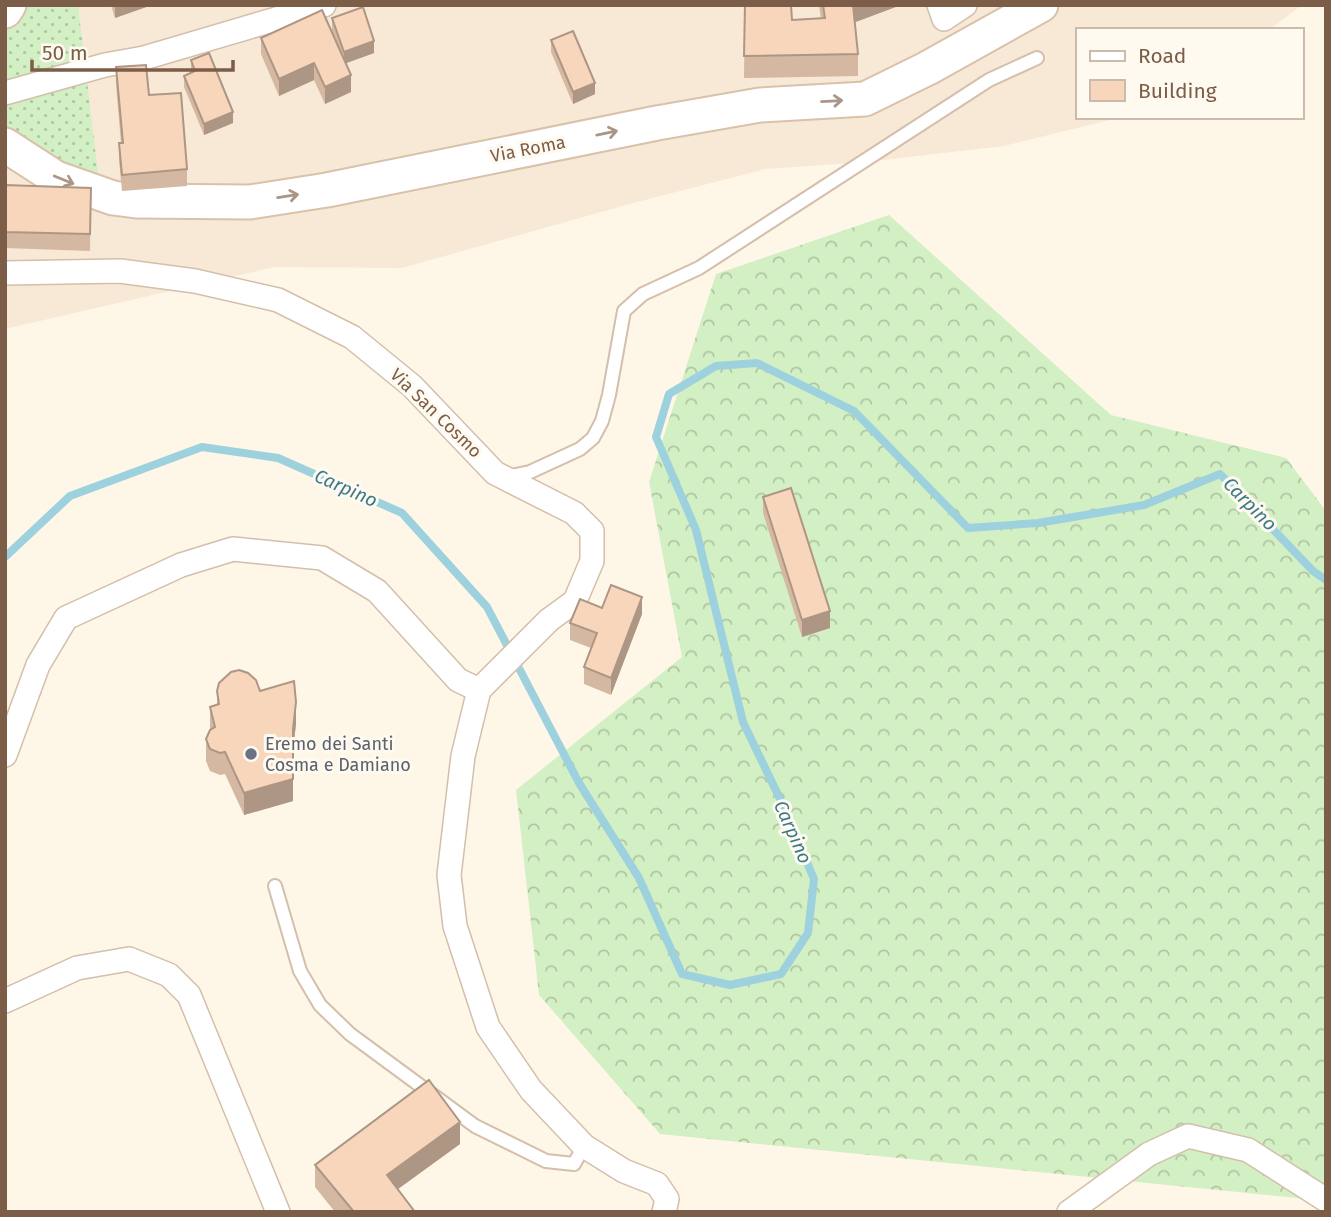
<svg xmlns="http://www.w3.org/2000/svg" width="1331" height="1217" viewBox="0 0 1331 1217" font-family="'Fira Sans',sans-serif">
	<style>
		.residential { fill: #f7e9d5 }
		.forest { fill: url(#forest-crowns) }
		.garden { fill: url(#garden-dots) }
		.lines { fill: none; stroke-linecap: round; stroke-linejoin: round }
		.stream { stroke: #9ed1de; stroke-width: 8 }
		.lane-casing { stroke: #d3bfab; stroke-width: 16 }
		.street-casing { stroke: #d3bfab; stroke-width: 26 }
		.secondary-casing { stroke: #d9c1ab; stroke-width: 37 }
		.lane { stroke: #fff; stroke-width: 12 }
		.street { stroke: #fff; stroke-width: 23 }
		.secondary { stroke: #fff; stroke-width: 33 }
		.wall { fill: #d4b8a2 }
		.shaded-wall { fill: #ad9684 }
		.building { fill: #f7d6bc; stroke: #ad9684; stroke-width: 2 }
		.oneway { stroke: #aa9688 }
		.worship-dot { fill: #6b7280; stroke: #fffaf0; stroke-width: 2.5 }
		.labels { text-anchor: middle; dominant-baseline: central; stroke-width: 6; stroke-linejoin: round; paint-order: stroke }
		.street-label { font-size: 18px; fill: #7c5d48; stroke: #fffaf0 }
		.worship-label { font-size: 18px; fill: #5b616d; stroke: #fffaf0; text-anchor: start }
		.water-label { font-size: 19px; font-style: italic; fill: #3c7a8b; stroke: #fffaf0 }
	</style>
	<defs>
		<pattern id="forest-crowns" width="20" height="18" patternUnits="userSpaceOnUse" patternTransform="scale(1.75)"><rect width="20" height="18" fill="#d3efc4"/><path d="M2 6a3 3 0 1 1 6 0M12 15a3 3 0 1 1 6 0" fill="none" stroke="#b0c5a1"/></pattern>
		<pattern id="garden-dots" width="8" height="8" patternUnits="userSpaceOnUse" patternTransform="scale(1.75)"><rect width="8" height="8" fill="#d3efc4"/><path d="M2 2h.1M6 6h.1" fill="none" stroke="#b0c5a1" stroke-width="1.8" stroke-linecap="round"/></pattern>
	</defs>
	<rect width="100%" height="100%" fill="#fef7e8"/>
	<polygon class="residential" points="5,5 1302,5 1269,30 1077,30 1077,117 1122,117 1004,146 866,162 766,169 637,202 402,268 275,267 5,329"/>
	<polygon class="forest" points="889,215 1111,415 1286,458 1326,511 1326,1201 660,1134 539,995 516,790 682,657 649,482 716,274"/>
	<polygon class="garden" points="17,5 78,5 99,182 5,135 5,21"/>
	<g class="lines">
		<polyline class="stream" points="5,557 70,496 202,447 278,458 402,513 487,607 579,783 639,878 682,974 730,985 781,974 808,933 814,879 782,803 743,722 696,530 656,437 669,394 716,366 757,363 854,411 968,528 1038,523 1144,505 1220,474 1313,571 1326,580"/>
		<defs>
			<g id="lane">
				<polyline points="506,477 530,472 580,449 593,438 602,421 609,395 624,311 643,294 699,268 989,80 1037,58"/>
				<polyline points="275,886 300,971 320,1005 350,1034 475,1126 546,1161 574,1164 584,1146"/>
			</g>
			<g id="street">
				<polyline points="939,5 944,19 965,5"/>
				<polyline points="5,93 105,65 144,58 324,5"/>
				<polyline points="5,273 120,271 195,281 278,300 352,337 412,386 495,473 574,513 592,531 592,561 575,601 549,620 479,690 463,756 449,875 455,926 488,1027 531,1090 584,1146 624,1171 657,1184 667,1199 664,1212"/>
				<polyline points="5,755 38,665 66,618 181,565 233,549 322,558 377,591 458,680 479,690"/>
				<polyline points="5,1001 77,968 129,959 169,975 189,995 278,1212"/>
				<polyline points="1069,1212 1149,1154 1188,1136 1248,1150 1326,1200"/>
			</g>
			<g id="secondary">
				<polyline points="5,11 9,5"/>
				<polyline points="5,145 56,178 113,198 136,201 250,202 327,190 657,123 760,105 865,99 928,68 1041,5"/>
			</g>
		</defs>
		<use href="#lane" class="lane-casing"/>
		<use href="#street" class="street-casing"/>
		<use href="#secondary" class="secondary-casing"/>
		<use href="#lane" class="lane"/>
		<use href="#street" class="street"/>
		<use href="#secondary" class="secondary"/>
	</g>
	<g class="wall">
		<polygon points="111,5 152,5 115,18"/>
		<polygon points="745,5 808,5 791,7 792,20 821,19 819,5 901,5 855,22 858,54 858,76 744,78"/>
		<polygon points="332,18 374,53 346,63 351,92 325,104 314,80 279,96 261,54 261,38 337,45 332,30"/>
		<polygon points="551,40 595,94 573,104 551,52"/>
		<polygon points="191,60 233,123 204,135 184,87 184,76 191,73"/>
		<polygon points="116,67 149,95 187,169 187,186 122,191 119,160 119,143 121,143 116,84"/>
		<polygon points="5,185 91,188 90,251 5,248"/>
		<polygon points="763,497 830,628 802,637 763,513"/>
		<polygon points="602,608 642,614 611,695 584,684 584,667 591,648 570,640 570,623"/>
		<polygon points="217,691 260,691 296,724 293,749 293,801 244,815 225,774 220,775 210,771 206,761 206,739 210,731 210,707 217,705"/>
		<polygon points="460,1144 398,1189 415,1212 335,1212 315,1187 315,1165"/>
	</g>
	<g class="shaded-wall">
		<polygon points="115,5 152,5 115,18"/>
		<polygon points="853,5 901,5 853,23"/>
		<polygon points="374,41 374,53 344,64 344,52"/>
		<polygon points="314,63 314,80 279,96 279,79"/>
		<polygon points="351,75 351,92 325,104 325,87"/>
		<polygon points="595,83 595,94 573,104 573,92"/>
		<polygon points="233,112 233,123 204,135 204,124"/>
		<polygon points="642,597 642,614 611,695 611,678"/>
		<polygon points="830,611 830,628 802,637 802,620"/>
		<polygon points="296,702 296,724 293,750 293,729"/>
		<polygon points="293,779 293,801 244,815 244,793"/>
		<polygon points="460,1122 460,1144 387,1197 387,1175"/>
	</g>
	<g class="building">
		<polygon points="745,5 791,5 792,20 825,18 823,5 853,5 858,54 744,56"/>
		<polygon points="363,7 374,41 344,52 332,18"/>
		<polygon points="322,10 351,75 325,87 314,63 279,79 261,38"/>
		<polygon points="573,31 595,83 573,92 551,40"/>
		<polygon points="209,53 233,112 204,124 184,76 195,71 191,60"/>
		<polygon points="146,65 149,95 181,93 187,169 122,175 119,143 123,143 116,67"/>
		<polygon points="5,185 91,188 90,234 5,232"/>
		<polygon points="791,488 830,611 802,620 763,497"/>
		<polygon points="611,585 642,597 611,678 584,667 597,633 570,623 580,599 602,608"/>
		<polygon points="239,670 248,673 256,680 260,691 294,681 296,702 293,729 293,779 244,793 225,752 220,753 210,749 206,739 210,730 215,727 210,707 219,704 217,691 219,683 231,672"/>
		<polygon points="429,1080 460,1122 387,1175 415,1212 354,1212 315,1165"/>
	</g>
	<defs><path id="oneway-shaft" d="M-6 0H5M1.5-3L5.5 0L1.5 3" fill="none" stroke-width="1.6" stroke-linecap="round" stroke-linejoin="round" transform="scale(1.75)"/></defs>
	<g class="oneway">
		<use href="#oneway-shaft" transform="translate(832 101) rotate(-3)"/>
		<use href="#oneway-shaft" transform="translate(607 133) rotate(-12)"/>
		<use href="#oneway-shaft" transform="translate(64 180) rotate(22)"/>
		<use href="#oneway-shaft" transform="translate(288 196) rotate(-9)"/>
	</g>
	<circle class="worship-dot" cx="251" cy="754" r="7"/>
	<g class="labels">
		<g class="street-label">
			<text transform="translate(528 149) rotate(-11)">Via Roma</text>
			<text transform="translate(436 413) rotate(44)">Via San Cosmo</text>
		</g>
		<g class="worship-label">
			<text x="265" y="744">Eremo dei Santi<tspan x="265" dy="21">Cosma e Damiano</tspan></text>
		</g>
		<g class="water-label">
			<text transform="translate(346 488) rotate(24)">Carpino</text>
			<text transform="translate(1250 504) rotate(45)">Carpino</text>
			<text transform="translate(793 832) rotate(66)">Carpino</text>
		</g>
	</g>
	<rect width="1331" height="1217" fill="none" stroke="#7c5d48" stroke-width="14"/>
	<rect x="1076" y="28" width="228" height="91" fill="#fffaf0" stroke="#cbbbad" stroke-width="2"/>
	<rect x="1090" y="51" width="35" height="10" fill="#ffffff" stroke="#cbbbad" stroke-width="2"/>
	<text x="1138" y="63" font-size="21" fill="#7c5d48">Road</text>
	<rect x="1090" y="80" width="35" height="21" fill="#f7d6bc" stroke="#cbbbad" stroke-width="2"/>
	<text x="1138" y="98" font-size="21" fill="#7c5d48">Building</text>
	<path d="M32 60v10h201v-10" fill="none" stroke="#7c5d48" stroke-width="3.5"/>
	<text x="42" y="60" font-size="21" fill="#7c5d48" stroke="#fffaf0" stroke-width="5" paint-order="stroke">50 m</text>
</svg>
